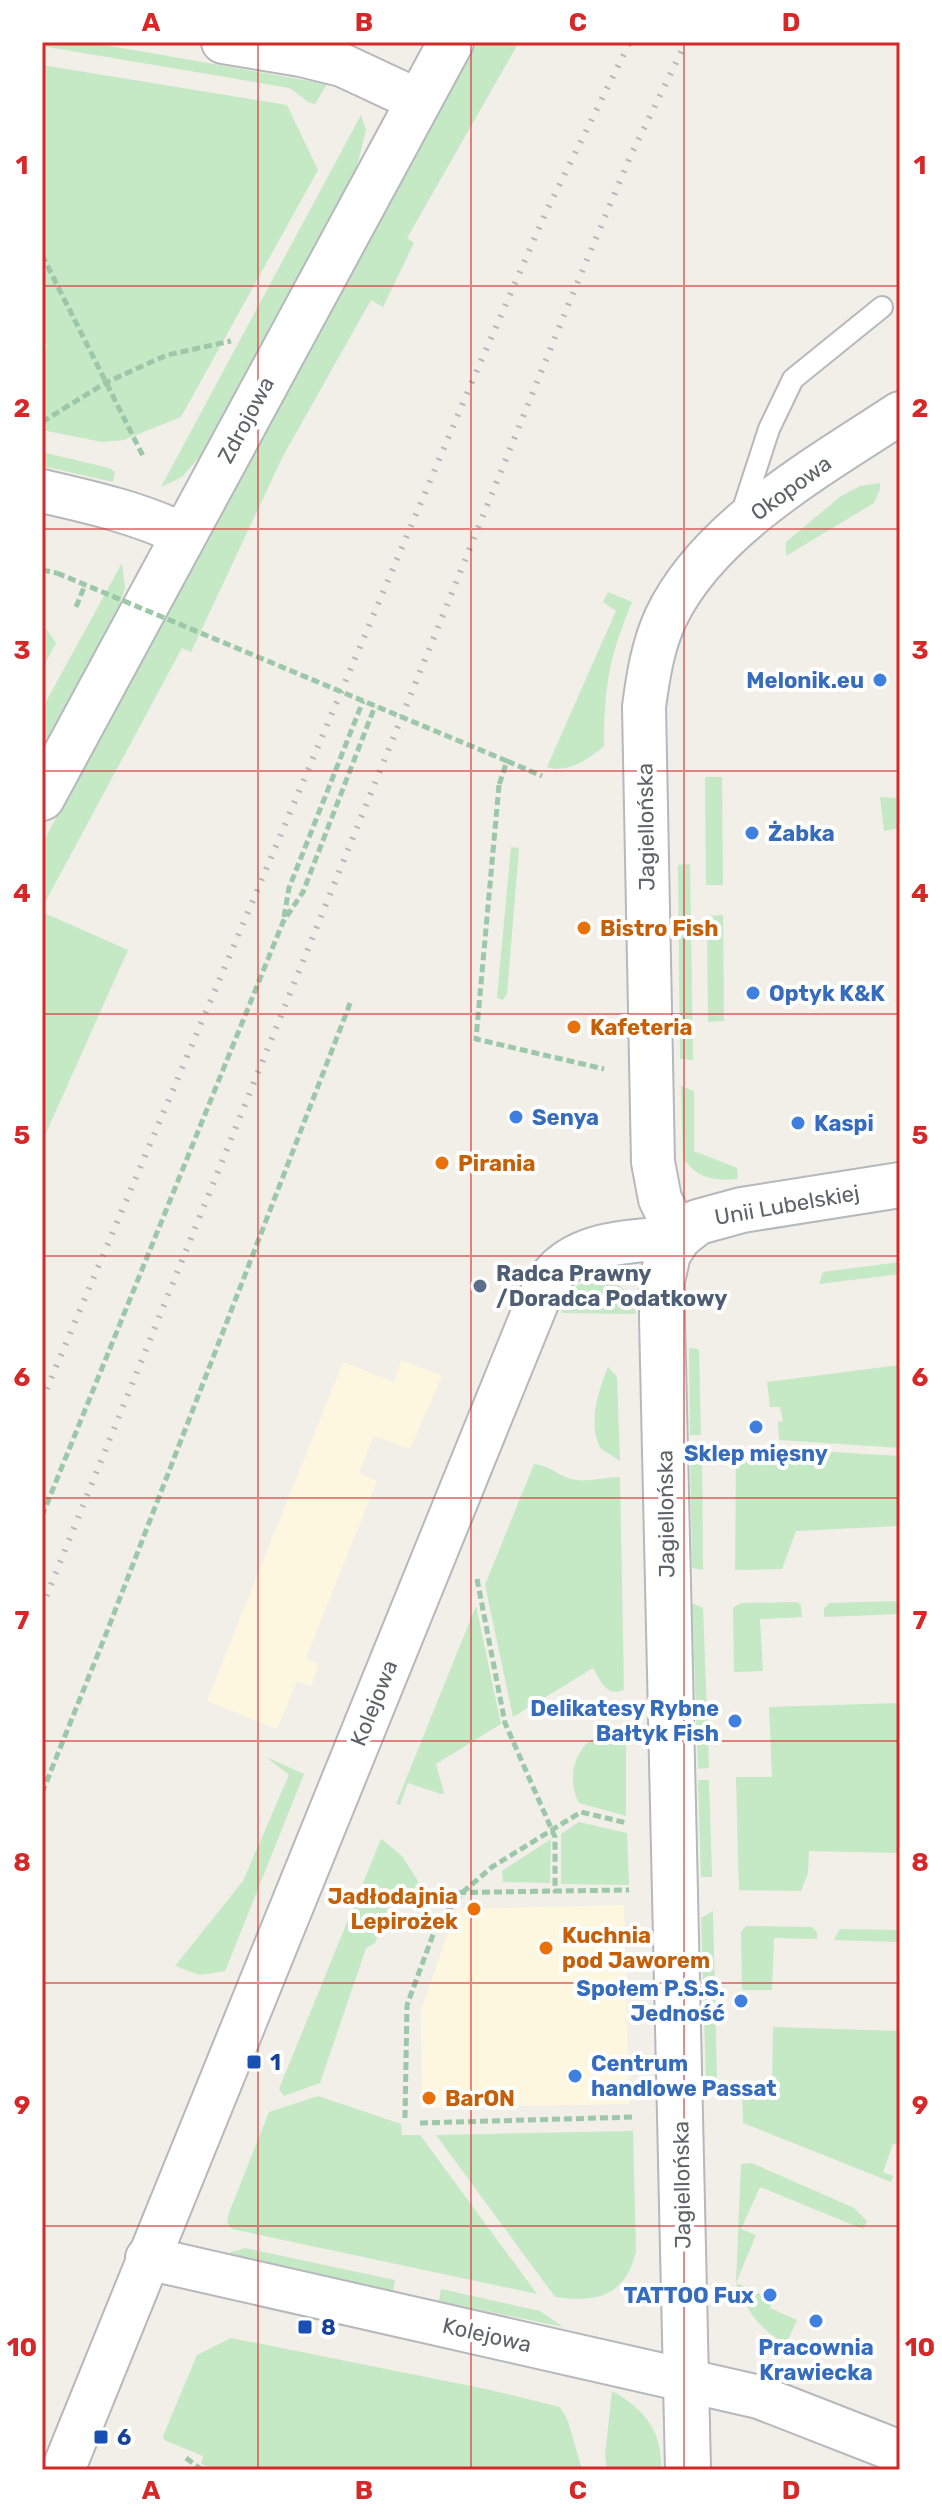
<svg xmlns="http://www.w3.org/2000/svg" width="942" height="2512" viewBox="0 0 942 2512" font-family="Rubik,sans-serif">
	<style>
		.commercial { fill: #fef7e0 }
		.green { fill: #c5e8c5 }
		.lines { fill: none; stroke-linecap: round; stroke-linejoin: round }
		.service-casing { stroke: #b5b8bc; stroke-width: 24 }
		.minor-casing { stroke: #b5b8bc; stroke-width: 46 }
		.tertiary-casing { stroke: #b5b8bc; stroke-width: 48 }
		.path { stroke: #9cc7a9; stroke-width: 5; stroke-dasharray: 8 4; stroke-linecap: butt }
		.service { stroke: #fff; stroke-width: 20 }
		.minor { stroke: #fff; stroke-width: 42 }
		.tertiary { stroke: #fff; stroke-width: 44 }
		.rail { stroke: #b6b7b8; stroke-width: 6; stroke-dasharray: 2 10; stroke-linecap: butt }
		.path-bridge { stroke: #9cc7a9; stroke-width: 5; stroke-dasharray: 8 4; stroke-linecap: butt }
		.grid { fill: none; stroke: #d62828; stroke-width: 2; stroke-opacity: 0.55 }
		.shop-dot { fill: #3f7fe0; stroke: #fff; stroke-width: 3 }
		.food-dot { fill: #e8710a; stroke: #fff; stroke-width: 3 }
		.service-dot { fill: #5c6f8a; stroke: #fff; stroke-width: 3 }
		.transit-dot { fill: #1a4fb4; stroke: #fff; stroke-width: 3 }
		.labels { text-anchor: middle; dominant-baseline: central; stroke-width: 8; stroke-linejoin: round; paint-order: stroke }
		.street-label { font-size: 22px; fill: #5f6368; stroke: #fff }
		.shop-label { font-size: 22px; font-weight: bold; fill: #366cbe; stroke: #fff; text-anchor: start }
		.food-label { font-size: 22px; font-weight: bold; fill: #c56008; stroke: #fff; text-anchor: start }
		.service-label { font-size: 22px; font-weight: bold; fill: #4e5e75; stroke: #fff; text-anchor: start }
		.transit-label { font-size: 22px; font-weight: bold; fill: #164399; stroke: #fff; text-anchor: start }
		.neatline { fill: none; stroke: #d62828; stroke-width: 3 }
		.grid-label { font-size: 26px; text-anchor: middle; font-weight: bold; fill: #d62828 }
	</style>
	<rect width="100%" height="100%" fill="#f1efe8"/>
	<g class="commercial">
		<polygon points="401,1360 442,1376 410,1449 374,1436 359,1473 377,1481 306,1658 319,1664 311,1686 297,1681 277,1729 207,1701 343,1362 394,1382"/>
		<polygon points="624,1905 629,2104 422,2108 421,2010 456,1909"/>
	</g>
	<g class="green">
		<polygon points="42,42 88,42 327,84 315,104 308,102 290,88 42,46"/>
		<polygon points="477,42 519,42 407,238 414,243 383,307 371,300 283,456 191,652 182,648 42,908 42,844"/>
		<polygon points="42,65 287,105 318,170 181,417 124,440 102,442 42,430 42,366 47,344 42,343"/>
		<polygon points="361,115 366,130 357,166 201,455 182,477 161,487"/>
		<polygon points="42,452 109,468 115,472 113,482 42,466"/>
		<polygon points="880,483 880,489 874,503 786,556 786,542 841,496 860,486"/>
		<polygon points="122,563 125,588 117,613 42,750 42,709"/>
		<path d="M608,592L632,602C609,657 604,687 604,746C589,759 567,774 547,767L616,611L603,602Z"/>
		<polygon points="42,623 56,643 42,669"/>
		<polygon points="705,777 722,777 723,885 706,885"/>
		<polygon points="880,797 900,798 900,828 884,831"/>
		<polygon points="511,847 519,848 507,994 503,1000 497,998"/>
		<polygon points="690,864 693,1060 680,1059 678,865"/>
		<polygon points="42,912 128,950 42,1142"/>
		<polygon points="723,915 724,1021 708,1022 707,916"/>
		<path d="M681,1086L694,1091V1151L737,1168L738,1179C715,1181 697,1179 683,1158Z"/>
		<polygon points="900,1262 900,1274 819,1284 823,1272"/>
		<path d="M592,1278C616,1278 631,1290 636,1314L561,1313L575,1287Z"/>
		<polygon points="689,1348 699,1349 701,1435 690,1435"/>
		<polygon points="900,1365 900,1448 779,1440 778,1422 783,1421 780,1407 770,1407 767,1382"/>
		<path d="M608,1367L617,1377L620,1461L600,1448C588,1421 598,1392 608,1367Z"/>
		<polygon points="690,1447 702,1447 703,1570 692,1568"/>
		<polygon points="783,1449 900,1456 900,1526 796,1531 782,1569 735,1570 736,1457 780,1453"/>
		<path d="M534,1464C550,1465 560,1478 576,1480C590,1482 606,1477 620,1477L624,1690C606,1697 601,1681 593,1668L513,1717L485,1585Z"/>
		<polygon points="900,1601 900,1614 824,1617 824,1608 830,1603"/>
		<polygon points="798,1602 801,1606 802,1617 760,1619 763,1671 734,1672 733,1608 741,1603"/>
		<polygon points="692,1603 703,1608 709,1768 698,1769"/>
		<polygon points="476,1606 501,1724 436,1764 444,1793 441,1794 408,1783 400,1805 396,1804"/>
		<polygon points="900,1703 900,1853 809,1851 808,1873 801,1891 739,1890 736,1777 772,1777 769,1707"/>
		<path d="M611,1732L626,1736V1816L579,1803C564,1776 577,1736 611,1732Z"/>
		<polygon points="266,1757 304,1774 228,1964 225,1971 200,1975 175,1966 243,1881 289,1775"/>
		<polygon points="698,1780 709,1780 712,1877 701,1877"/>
		<polygon points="579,1822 627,1833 629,1885 561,1884 561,1834"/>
		<polygon points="381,1839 402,1856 423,1889 388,1908 375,1943 366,1948 320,2083 284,2096 279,2089"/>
		<polygon points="551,1839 550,1883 503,1882 502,1871"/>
		<polygon points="713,1911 717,2080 706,2081 701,1918"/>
		<polygon points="746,1926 812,1927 817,1932 817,1939 774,1938 772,1990 742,1990 741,1932"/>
		<polygon points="840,1929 900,1930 900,1942 834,1940"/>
		<polygon points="773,2027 900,2031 900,2145 893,2144 883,2172 893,2176 891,2182 743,2123 742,2085 772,2085"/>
		<polygon points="318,2096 401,2124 402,2135 420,2135 537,2294 232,2229 227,2222 229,2213 269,2112"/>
		<path d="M633,2131L636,2251C626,2296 596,2303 555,2297L436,2135Z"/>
		<polygon points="752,2163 854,2208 867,2221 863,2229 760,2187 741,2229 756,2235 736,2283 741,2164"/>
		<polygon points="245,2248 395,2280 393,2292 244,2259 229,2253"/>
		<path d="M736,2283L773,2300L770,2308L797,2320L786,2344C758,2328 748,2313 736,2283Z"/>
		<polygon points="441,2289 540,2311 563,2327 439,2301"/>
		<polygon points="231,2338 486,2389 560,2407 568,2421 582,2470 217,2470 201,2464 203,2456 164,2440 163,2436 197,2355"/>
		<path d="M612,2391C646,2410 662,2431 661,2470H607L605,2455Z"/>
	</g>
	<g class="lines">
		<defs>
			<polyline id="service" points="740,518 769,429 793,379 882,307"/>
			<g id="minor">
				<polyline points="223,42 301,55 342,65 419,101"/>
				<path d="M42,491C90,502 139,513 184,535"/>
				<polyline points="147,2258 759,2397 900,2452"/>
				<path d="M63,2470L536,1305C543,1290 550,1274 564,1264C595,1240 642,1241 679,1237L660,1199L653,1162L644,707C648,676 653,645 666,617C709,527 820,466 900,413"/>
			</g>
			<g id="tertiary">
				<polyline points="42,798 451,42"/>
				<polyline points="688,2470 662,1318 662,1281 668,1254 679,1237 698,1222 742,1210 900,1185"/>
			</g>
		</defs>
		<use href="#service" class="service-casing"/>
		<use href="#minor" class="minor-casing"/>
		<use href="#tertiary" class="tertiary-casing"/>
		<g class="path">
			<polyline points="42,255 143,456"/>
			<polyline points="42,422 107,382 167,355 231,341"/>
			<polyline points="42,570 57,573"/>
			<polyline points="76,607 85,585"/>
			<polyline points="507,761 542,776"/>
			<polyline points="499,785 476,1039 604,1069"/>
			<polyline points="284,917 289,888 363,701"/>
			<polyline points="42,1516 283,922 303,892 375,706"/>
			<polyline points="477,1579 505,1723 555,1837 555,1891 629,1890"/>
			<polyline points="42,1793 106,1634 351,1001"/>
			<polyline points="434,1893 555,1891"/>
			<polyline points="405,2118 407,2005 437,1924 463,1892 492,1867 581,1812 627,1823"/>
			<polyline points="420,2123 635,2117"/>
			<polyline points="186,2458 202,2470"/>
		</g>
		<use href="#service" class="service"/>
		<use href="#minor" class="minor"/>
		<use href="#tertiary" class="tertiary"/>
		<g class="rail">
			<polyline points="42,1400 471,384 546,212 630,42"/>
			<polyline points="42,1607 571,298 630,157 686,42"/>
		</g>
		<polyline class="path-bridge" points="57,573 507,761 499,785"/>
	</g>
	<path class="grid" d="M258,42V2470M471,42V2470M684,42V2470M42,286H900M42,529H900M42,771H900M42,1014H900M42,1256H900M42,1498H900M42,1741H900M42,1983H900M42,2226H900"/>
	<g class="shop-dot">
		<circle cx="880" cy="680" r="8"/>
		<circle cx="752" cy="833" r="8"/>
		<circle cx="753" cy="993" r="8"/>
		<circle cx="516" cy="1117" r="8"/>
		<circle cx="798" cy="1123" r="8"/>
		<circle cx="756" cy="1427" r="8"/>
		<circle cx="735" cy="1721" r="8"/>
		<circle cx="741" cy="2001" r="8"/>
		<circle cx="575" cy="2076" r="8"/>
		<circle cx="770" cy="2295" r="8"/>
		<circle cx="816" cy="2321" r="8"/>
	</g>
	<g class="food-dot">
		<circle cx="584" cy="928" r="8"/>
		<circle cx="574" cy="1027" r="8"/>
		<circle cx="442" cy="1163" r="8"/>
		<circle cx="474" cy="1909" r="8"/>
		<circle cx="546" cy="1948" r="8"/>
		<circle cx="429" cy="2098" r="8"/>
	</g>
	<circle class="service-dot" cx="480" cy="1286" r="8"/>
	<g class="transit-dot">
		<rect x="246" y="2054" width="16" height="16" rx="4"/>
		<rect x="297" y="2319" width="16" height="16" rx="4"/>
		<rect x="93" y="2429" width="16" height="16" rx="4"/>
	</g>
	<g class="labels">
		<g class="street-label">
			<text transform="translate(246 420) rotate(-62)">Zdrojowa</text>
			<text transform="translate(791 488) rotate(-36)">Okopowa</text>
			<text transform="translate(646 827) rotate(-91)">Jagiellońska</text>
			<text transform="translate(787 1205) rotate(-10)">Unii Lubelskiej</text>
			<text transform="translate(666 1514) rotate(-91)">Jagiellońska</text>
			<text transform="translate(374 1703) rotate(-68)">Kolejowa</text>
			<text transform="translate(682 2185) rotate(-91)">Jagiellońska</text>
			<text transform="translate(487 2335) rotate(13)">Kolejowa</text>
		</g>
		<g class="shop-label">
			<text x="864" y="680" text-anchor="end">Melonik.eu</text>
			<text x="768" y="833">Żabka</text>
			<text x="769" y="993">Optyk K&amp;K</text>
			<text x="532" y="1117">Senya</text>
			<text x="814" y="1123">Kaspi</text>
			<text x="756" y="1453" text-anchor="middle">Sklep mięsny</text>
			<text x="719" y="1708" text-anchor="end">Delikatesy Rybne<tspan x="719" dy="25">Bałtyk Fish</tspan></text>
			<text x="725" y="1988" text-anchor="end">Społem P.S.S.<tspan x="725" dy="25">Jedność</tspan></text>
			<text x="591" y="2063">Centrum<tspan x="591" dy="25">handlowe Passat</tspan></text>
			<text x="754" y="2295" text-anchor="end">TATTOO Fux</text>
			<text x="816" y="2347" text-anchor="middle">Pracownia<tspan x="816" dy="25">Krawiecka</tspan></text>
		</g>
		<g class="food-label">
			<text x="600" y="928">Bistro Fish</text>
			<text x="590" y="1027">Kafeteria</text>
			<text x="458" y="1163">Pirania</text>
			<text x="458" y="1896" text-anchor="end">Jadłodajnia<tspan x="458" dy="25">Lepirożek</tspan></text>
			<text x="562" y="1935">Kuchnia<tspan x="562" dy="25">pod Jaworem</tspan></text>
			<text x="445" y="2098">BarON</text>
		</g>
		<g class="service-label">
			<text x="496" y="1273">Radca Prawny<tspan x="496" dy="25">/Doradca Podatkowy</tspan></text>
		</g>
		<g class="transit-label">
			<text x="270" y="2062">1</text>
			<text x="321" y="2327">8</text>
			<text x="117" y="2437">6</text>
		</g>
	</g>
	<rect width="942" height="2512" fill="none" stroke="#ffffff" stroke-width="88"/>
	<rect x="44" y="44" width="854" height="2424" class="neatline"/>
	<g class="grid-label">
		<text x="151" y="31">A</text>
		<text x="364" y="31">B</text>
		<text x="578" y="31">C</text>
		<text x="791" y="31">D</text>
		<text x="22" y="174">1</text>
		<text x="920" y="174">1</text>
		<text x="22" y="417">2</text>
		<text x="920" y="417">2</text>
		<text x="22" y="659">3</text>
		<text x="920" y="659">3</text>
		<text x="22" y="902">4</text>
		<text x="920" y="902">4</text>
		<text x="22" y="1144">5</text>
		<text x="920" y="1144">5</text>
		<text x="22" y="1386">6</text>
		<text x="920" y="1386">6</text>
		<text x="22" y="1629">7</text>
		<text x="920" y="1629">7</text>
		<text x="22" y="1871">8</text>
		<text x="920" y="1871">8</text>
		<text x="22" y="2114">9</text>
		<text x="920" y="2114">9</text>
		<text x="22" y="2356">10</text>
		<text x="920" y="2356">10</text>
		<text x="151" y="2499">A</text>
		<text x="364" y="2499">B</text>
		<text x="578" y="2499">C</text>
		<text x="791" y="2499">D</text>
	</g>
</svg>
